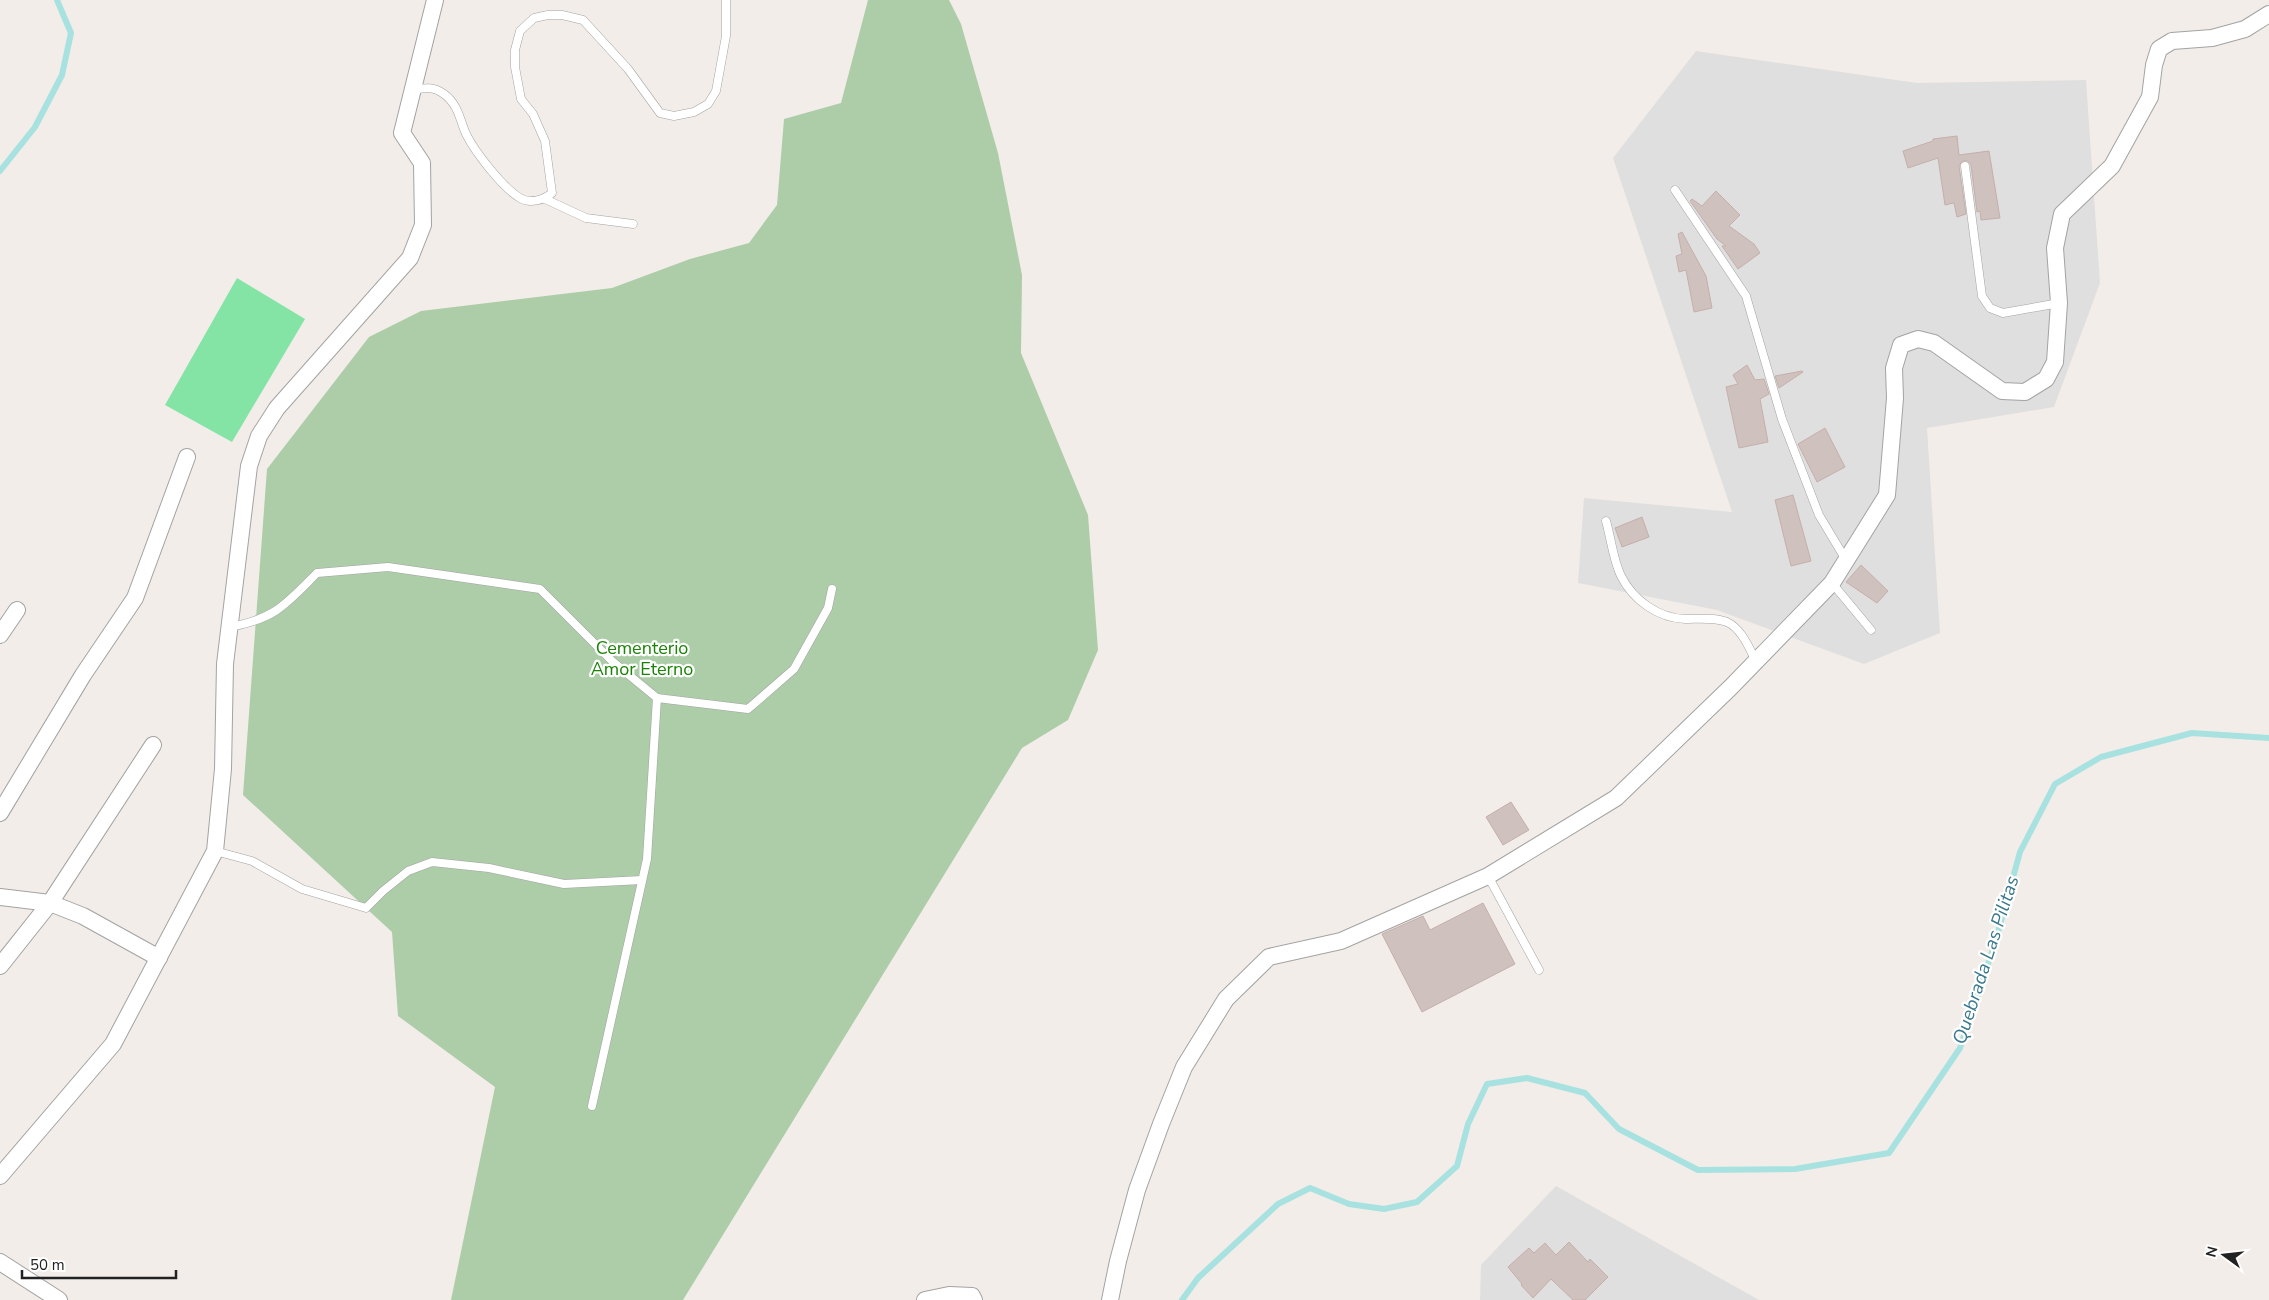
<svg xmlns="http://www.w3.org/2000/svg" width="2269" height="1300" viewBox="0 0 2269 1300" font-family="'Nunito Sans',sans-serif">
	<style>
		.residential { fill: #e0dfdf }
		.cemetery { fill: #accda8 }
		.pitch { fill: #83e4a6 }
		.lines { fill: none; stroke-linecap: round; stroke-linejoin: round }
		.stream { stroke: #a7e2e0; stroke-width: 6 }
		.building { fill: #cfc1be; stroke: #c5afaa }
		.lane-casing { stroke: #a3a3a3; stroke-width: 9 }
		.street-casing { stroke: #a3a3a3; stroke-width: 18 }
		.lane { stroke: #fff; stroke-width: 8 }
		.street { stroke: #fff; stroke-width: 16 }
		.labels { text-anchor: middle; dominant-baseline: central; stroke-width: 4.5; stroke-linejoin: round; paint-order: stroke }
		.park-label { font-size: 18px; fill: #1b8407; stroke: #fff }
		.water-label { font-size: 19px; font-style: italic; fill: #3a798e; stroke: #fff }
	</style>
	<rect width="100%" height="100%" fill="#f2ede8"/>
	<g class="residential">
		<polygon points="1696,51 1917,83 2086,80 2100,283 2054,407 1927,428 1940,633 1864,664 1717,610 1578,583 1584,498 1732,512 1613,158"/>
		<polygon points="1556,1186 1759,1300 1480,1300 1481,1265"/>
	</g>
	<polygon class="cemetery" points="868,0 949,0 961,24 998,153 1022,275 1021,353 1088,515 1098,650 1068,720 1022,748 683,1300 451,1300 495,1087 398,1016 392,932 243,795 267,469 369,337 421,311 612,288 690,259 749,243 777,205 784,119 841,103"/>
	<polygon class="pitch" points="237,278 305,319 232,442 165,405"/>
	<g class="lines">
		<g class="stream">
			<polyline points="0,171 35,127 62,75 71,33 57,0"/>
			<polyline points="1182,1300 1198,1278 1278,1204 1310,1188 1349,1204 1384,1209 1417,1202 1457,1166 1468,1124 1487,1084 1527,1078 1585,1093 1619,1129 1698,1170 1795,1169 1889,1153 1960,1048 1995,943 2020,852 2055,784 2101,757 2192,733 2269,738"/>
		</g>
	</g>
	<g class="building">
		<polygon points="1957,136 1959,155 1989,151 2000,218 1981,220 1980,211 1977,212 1971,165 1968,161 1962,161 1959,166 1966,214 1957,217 1954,203 1945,205 1938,158 1908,168 1903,151 1933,141 1933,139"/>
		<polygon points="1716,191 1740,215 1729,226 1754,244 1760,253 1738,269 1722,246 1726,246 1717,239 1690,201 1692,199 1702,206"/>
		<polygon points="1682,232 1706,276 1712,308 1694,312 1686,270 1679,272 1676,256 1682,254 1678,234"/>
		<polygon points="1747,365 1755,380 1764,379 1769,394 1760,399 1768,442 1739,448 1726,387 1738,384 1733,375"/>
		<polygon points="1802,371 1803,372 1779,388 1775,376"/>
		<polygon points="1825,428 1845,467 1817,482 1798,444"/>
		<polygon points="1793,495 1811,561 1791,566 1775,500"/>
		<polygon points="1642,517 1649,537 1622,547 1615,528"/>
		<polygon points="1861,565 1888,591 1877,603 1846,582"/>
		<polygon points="1511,802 1529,830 1503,845 1486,817"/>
		<polygon points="1483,903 1515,964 1422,1012 1382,934 1423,916 1430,930"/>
		<polygon points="1569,1242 1588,1262 1590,1259 1608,1277 1585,1300 1573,1300 1551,1279 1533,1298 1521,1285 1522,1284 1508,1267 1529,1248 1534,1253 1545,1243 1556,1255"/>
	</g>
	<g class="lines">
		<defs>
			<g id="lane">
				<path d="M412,90C425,88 433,86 444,94C458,104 460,120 466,134C475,152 502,187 520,198C530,204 544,200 552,193L545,141L533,114L521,99L515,67V50L520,31L534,18L548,15H562L583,20L628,69L660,113L674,116L694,112L708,104L716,91L726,36V0"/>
				<polyline points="1965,166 1982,296 1990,308 2003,313 2059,303"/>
				<polyline points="1675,190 1746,296 1782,419 1819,515 1846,560"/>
				<polyline points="545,199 586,218 633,224"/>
				<path d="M1606,521C1611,538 1613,560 1621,576C1633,600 1658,618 1685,619C1698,619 1714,617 1727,622C1742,629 1749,648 1756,661"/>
				<polyline points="1832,583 1871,630"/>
				<path d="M229,627C275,619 285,605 317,573L388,567L540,589L612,661L657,698L748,709L794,669L828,608L832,589"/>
				<polyline points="215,851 252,861 302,889 366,908 383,891 408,871 432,862 489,868 564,884 642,880"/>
				<polyline points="1488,876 1539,970"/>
				<polyline points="592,1106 647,859 657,698"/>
			</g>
			<g id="street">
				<polyline points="0,635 17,610"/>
				<polyline points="0,813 83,675 135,598 187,457"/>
				<polyline points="0,897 50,903 83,916 159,958"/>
				<polyline points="0,966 50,903 153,745"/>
				<polyline points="0,1176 113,1044 215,851 223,769 225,664 249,466 259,436 277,408 410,258 423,225 422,163 402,133 435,0"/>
				<polyline points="0,1262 59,1300"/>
				<polyline points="925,1300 949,1295 972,1296 974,1300"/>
				<polyline points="1110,1300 1118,1261 1137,1190 1161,1124 1184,1067 1226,999 1269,957 1341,941 1488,876 1616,798 1731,687 1832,583 1887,495 1895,398 1894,368 1901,345 1918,339 1934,343 2002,391 2025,392 2046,379 2055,362 2059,303 2055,248 2062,214 2112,166 2150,97 2154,65 2159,49 2172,41 2212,38 2245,29 2269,14"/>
			</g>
		</defs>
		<use href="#lane" class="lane-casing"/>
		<use href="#street" class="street-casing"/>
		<use href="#lane" class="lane"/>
		<use href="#street" class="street"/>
	</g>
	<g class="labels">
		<g class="park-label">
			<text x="642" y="648">Cementerio<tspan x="642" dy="21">Amor Eterno</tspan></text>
		</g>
		<g class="water-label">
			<text transform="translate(1986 960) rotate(-72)">Quebrada Las Pilitas</text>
		</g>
	</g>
	<g transform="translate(2224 1255) rotate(285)" stroke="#ffffff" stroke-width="4" paint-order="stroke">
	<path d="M0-4L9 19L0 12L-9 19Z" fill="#222222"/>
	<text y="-8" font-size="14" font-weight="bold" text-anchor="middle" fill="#222222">N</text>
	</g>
	<path d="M22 1270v8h154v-8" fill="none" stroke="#222222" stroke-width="2.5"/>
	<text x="30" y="1270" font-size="15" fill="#222222" stroke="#ffffff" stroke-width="4" paint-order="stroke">50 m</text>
</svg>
